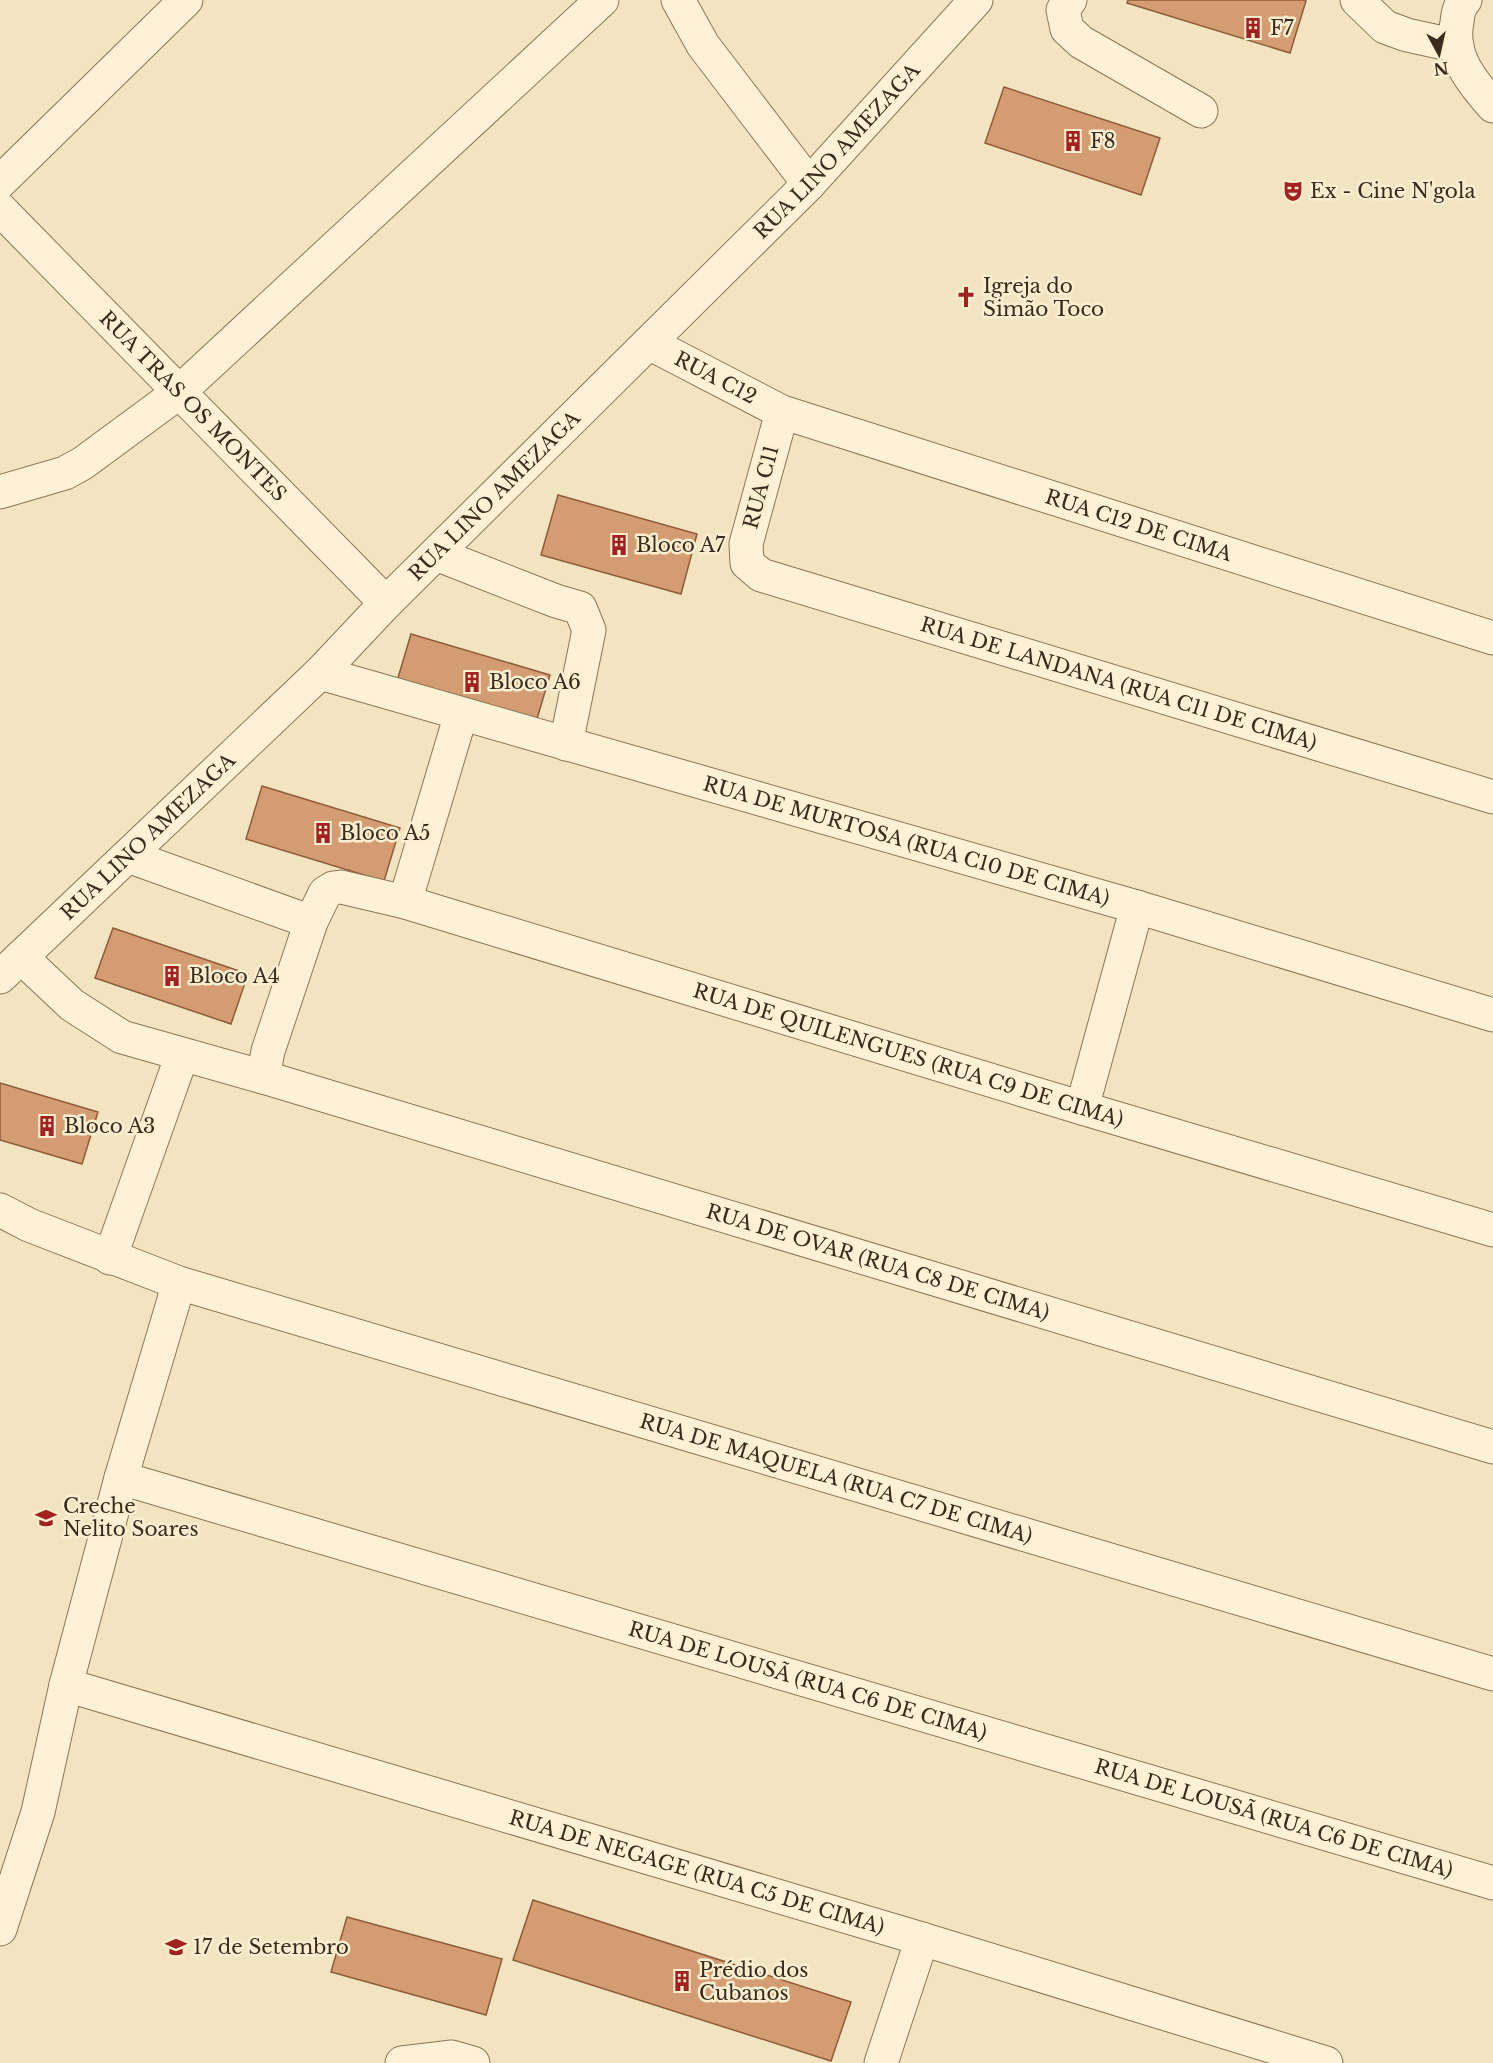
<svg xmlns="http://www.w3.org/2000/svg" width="1493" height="2063" viewBox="0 0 1493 2063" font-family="'Libre Baskerville',serif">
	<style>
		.building { fill: #d49c72; stroke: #8e5c39; stroke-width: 1.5 }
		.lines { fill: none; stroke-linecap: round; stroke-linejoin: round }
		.minor-casing { stroke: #8d7456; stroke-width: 35 }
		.minor { stroke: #fcf1d4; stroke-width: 33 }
		.labels { text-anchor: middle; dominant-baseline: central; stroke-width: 5; stroke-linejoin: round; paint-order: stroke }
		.poi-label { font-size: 20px; fill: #3b2b1c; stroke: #f9eed0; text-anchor: start }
		.street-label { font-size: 20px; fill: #3b2b1c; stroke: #f9eed0 }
	</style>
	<rect width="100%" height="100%" fill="#f2e4c0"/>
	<g class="building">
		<polygon points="1128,0 1304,0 1306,1 1290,53 1127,3"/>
		<polygon points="1004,87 1160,138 1141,195 985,143"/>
		<polygon points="558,495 697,534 681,594 541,555"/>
		<polygon points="411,634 550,675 534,729 395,688"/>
		<polygon points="262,786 400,828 384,881 246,839"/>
		<polygon points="113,928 248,974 231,1024 95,978"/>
		<polygon points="0,1083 98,1112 82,1164 0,1140"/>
		<polygon points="533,1900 851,2002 831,2061 513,1960"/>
		<polygon points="347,1917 502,1959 486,2015 331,1972"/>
	</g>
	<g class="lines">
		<defs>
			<g id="minor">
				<polyline points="678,0 703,45 809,184"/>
				<polyline points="1070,0 1063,10 1067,29 1081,42 1201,111"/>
				<polyline points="1357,0 1385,27 1407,35 1457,46"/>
				<path d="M1465,0C1459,7 1458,13 1457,22C1450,56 1472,82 1493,106"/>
				<polyline points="0,182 186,0"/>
				<path id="s1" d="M0,209L386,603"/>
				<path id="s2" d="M649,343L782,412L1493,638"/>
				<path id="s3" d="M782,412L746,544L747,563L761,575L1493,797"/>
				<polyline points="0,492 65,473 83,463 178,393 602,0"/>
				<polyline points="436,554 556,601 580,608 589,630 566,744"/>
				<path id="s4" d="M320,673L1137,907L1493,1015"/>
				<polyline points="128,856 311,922"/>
				<polyline points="405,902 461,714"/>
				<path id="s5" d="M21,957L72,1005L122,1037L263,1077L1493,1447"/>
				<path id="s6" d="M0,977L320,673L386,603L809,184L976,0"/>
				<path id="s7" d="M263,1077L268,1051L311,922L325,893L333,888L341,887L405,902L1082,1108L1493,1230"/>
				<polyline points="1082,1108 1137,907"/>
				<path id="s8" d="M0,1210L29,1225L179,1283L1493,1674"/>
				<polyline points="110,1258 182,1055"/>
				<path id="s9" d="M121,1478L1493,1883"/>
				<path id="s10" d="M66,1685L922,1939L1326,2063"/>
				<polyline points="0,1929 38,1812 66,1685 121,1478 179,1283"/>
				<polyline points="402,2063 452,2057 473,2063"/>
				<polyline points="881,2063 922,1939"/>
			</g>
		</defs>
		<use href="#minor" class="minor-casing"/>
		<use href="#minor" class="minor"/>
	</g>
	<defs>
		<symbol id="building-bare" viewBox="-9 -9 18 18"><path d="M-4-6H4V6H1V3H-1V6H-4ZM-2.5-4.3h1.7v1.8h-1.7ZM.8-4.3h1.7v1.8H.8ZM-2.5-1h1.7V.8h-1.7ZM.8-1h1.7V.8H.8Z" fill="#a12120" stroke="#f9eed0" stroke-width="2.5" paint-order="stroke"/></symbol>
		<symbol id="theatre-bare" viewBox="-9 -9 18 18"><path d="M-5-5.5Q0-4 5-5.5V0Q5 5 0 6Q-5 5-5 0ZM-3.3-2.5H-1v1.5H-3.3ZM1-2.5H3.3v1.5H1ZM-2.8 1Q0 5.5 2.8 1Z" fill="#a12120" stroke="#f9eed0" stroke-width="2.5" paint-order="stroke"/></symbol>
		<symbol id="church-bare" viewBox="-9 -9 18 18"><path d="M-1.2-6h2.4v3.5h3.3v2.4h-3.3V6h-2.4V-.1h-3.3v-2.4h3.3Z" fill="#a12120" stroke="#f9eed0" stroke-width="2.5" paint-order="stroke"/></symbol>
		<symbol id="school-bare" viewBox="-9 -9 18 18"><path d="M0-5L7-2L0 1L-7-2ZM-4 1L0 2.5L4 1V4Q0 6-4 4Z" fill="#a12120" stroke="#f9eed0" stroke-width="2.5" paint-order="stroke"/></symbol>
		<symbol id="university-bare" viewBox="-9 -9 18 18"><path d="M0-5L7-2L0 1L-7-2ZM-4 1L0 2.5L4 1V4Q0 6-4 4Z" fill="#a12120" stroke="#f9eed0" stroke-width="2.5" paint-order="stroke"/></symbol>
	</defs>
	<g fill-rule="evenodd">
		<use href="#building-bare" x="1238" y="13" width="30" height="30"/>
		<use href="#building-bare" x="1058" y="126" width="30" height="30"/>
		<use href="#theatre-bare" x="1278" y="176" width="30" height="30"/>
		<use href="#church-bare" x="951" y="282" width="30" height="30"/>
		<use href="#building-bare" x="604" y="530" width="30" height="30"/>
		<use href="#building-bare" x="457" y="667" width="30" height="30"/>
		<use href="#building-bare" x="308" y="818" width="30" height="30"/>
		<use href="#building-bare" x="157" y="961" width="30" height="30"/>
		<use href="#building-bare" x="32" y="1111" width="30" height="30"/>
		<use href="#school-bare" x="31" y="1503" width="30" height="30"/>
		<use href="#university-bare" x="161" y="1932" width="30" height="30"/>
		<use href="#building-bare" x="667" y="1966" width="30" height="30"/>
	</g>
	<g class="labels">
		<g class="poi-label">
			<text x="1270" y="28">F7</text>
			<text x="1090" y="141">F8</text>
			<text x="1310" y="191">Ex - Cine N'gola</text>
			<text x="983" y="286">Igreja do<tspan x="983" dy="23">Simão Toco</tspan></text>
			<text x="636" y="545">Bloco A7</text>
			<text x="489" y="682">Bloco A6</text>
			<text x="340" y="833">Bloco A5</text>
			<text x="189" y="976">Bloco A4</text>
			<text x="64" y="1126">Bloco A3</text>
			<text x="63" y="1506">Creche<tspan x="63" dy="23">Nelito Soares</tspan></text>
			<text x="193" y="1947">17 de Setembro</text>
			<text x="699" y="1970">Prédio dos<tspan x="699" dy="23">Cubanos</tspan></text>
		</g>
		<g class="street-label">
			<text stroke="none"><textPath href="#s6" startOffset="1176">RUA LINO AMEZAGA</textPath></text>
			<text stroke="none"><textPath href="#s2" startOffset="75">RUA C12</textPath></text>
			<text stroke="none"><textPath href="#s1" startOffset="276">RUA TRAS OS MONTES</textPath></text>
			<text transform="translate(761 487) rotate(-75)">RUA C11</text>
			<text stroke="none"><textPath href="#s6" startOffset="690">RUA LINO AMEZAGA</textPath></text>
			<text stroke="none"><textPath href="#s2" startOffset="524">RUA C12 DE CIMA</textPath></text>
			<text stroke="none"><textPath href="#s3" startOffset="548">RUA DE LANDANA (RUA C11 DE CIMA)</textPath></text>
			<text stroke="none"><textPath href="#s6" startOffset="204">RUA LINO AMEZAGA</textPath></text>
			<text stroke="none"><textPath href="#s4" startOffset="610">RUA DE MURTOSA (RUA C10 DE CIMA)</textPath></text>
			<text stroke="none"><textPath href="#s7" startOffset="804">RUA DE QUILENGUES (RUA C9 DE CIMA)</textPath></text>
			<text stroke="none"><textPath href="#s5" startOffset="918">RUA DE OVAR (RUA C8 DE CIMA)</textPath></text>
			<text stroke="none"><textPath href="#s8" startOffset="879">RUA DE MAQUELA (RUA C7 DE CIMA)</textPath></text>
			<text stroke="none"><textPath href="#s9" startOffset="716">RUA DE LOUSÃ (RUA C6 DE CIMA)</textPath></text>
			<text stroke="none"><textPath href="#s9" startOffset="1202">RUA DE LOUSÃ (RUA C6 DE CIMA)</textPath></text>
			<text stroke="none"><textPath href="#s10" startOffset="658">RUA DE NEGAGE (RUA C5 DE CIMA)</textPath></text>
		</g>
	</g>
	<g transform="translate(1439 54) rotate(172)" stroke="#f9eed0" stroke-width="4.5" paint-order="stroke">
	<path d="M0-4.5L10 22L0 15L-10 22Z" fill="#3b2b1c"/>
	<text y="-9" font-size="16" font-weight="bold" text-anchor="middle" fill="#3b2b1c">N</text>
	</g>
</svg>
